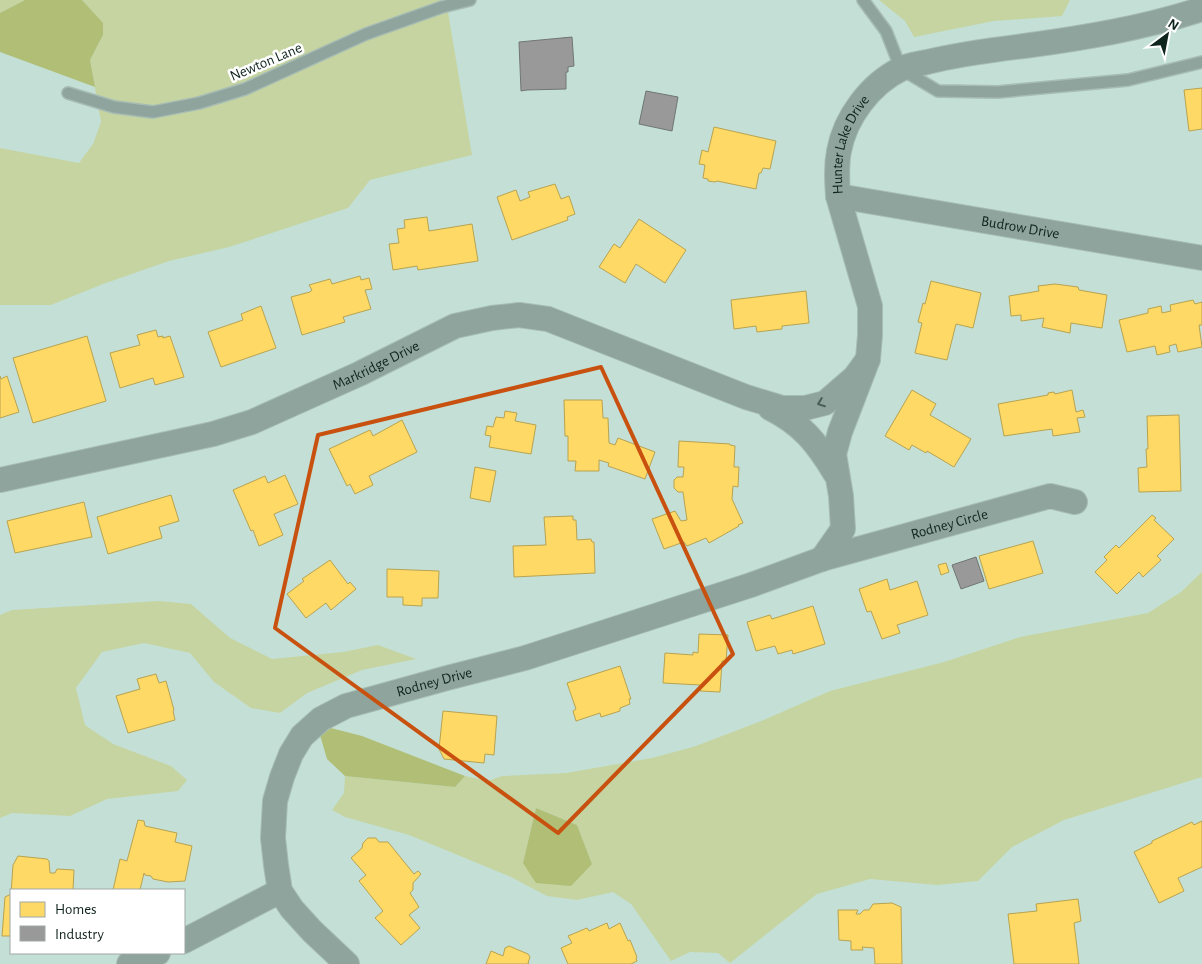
<svg xmlns="http://www.w3.org/2000/svg" width="1202" height="964" viewBox="0 0 1202 964" font-family="'Alegreya Sans',sans-serif">
	<style>
		.green { fill: #c5d4a1; fill-rule: evenodd }
		.forest { fill: #b0be76 }
		.homes { fill: #ffd966; stroke: #b7a350 }
		.industry { fill: #999; stroke: #707674 }
		.lines { fill: none; stroke-linecap: round; stroke-linejoin: round }
		.service-casing { stroke: #a6bcb4; stroke-width: 14 }
		.minor-casing { stroke: #a6bcb4; stroke-width: 26 }
		.service { stroke: #8ea49c; stroke-width: 11 }
		.minor { stroke: #8ea49c; stroke-width: 24 }
		.oneway { stroke: #495e57 }
		.marked { fill: none; stroke: #c8510f; stroke-width: 4; stroke-linejoin: round }
		.labels { text-anchor: middle; dominant-baseline: central; stroke-width: 5; stroke-linejoin: round; paint-order: stroke }
		.street-label { font-size: 15px; fill: #10241e; stroke: #fff }
	</style>
	<rect width="100%" height="100%" fill="#c4e0d6"/>
	<g class="green">
		<polygon points="0,0 25,0 0,13"/>
		<polygon points="82,0 446,0 472,155 370,180 348,208 229,247 169,261 103,284 51,305 0,305 0,148 79,163 93,144 101,122 90,60 103,35 103,24"/>
		<polygon points="879,0 1070,0 1062,16 994,21 914,37 905,21"/>
		<path d="M1202,572V777L1064,820L1012,847L978,881L937,885L870,879L817,894L730,963L718,953L690,952L671,961L631,904L613,892L577,900L547,896L511,877L409,835L345,817L332,810L344,793L345,776L455,787L465,776L488,781L502,776L566,773L652,758L693,747L759,722L830,691L944,662L1020,637L1148,613L1181,592ZM536,808L577,825L592,864L523,863Z"/>
		<polygon points="159,601 191,604 230,638 272,659 343,652 378,645 416,659 362,670 307,693 280,713 251,708 214,682 190,653 144,643 102,652 76,688 85,725 113,744 171,766 187,780 178,791 107,799 70,816 12,813 0,818 0,615 12,610"/>
	</g>
	<g class="forest">
		<polygon points="25,0 82,0 103,23 103,35 90,60 95,87 0,52 0,13"/>
		<polygon points="331,728 362,736 465,776 455,787 345,776 327,759 320,735"/>
		<polygon points="536,808 577,825 592,864 571,886 536,883 523,863"/>
	</g>
	<g class="homes">
		<polygon points="1202,88 1202,129 1189,131 1184,90"/>
		<polygon points="714,127 776,141 770,169 763,168 761,173 759,173 756,189 717,181 715,182 708,181 708,179 703,178 705,165 699,164 702,150 708,152"/>
		<polygon points="555,184 561,199 569,196 575,214 567,217 568,220 512,240 497,197 516,190 520,201 530,197 528,192"/>
		<polygon points="427,217 429,231 472,224 478,261 418,270 417,266 393,270 389,244 399,243 397,229 405,228 404,220"/>
		<polygon points="639,219 686,250 665,283 636,264 625,283 599,267 614,244 620,248"/>
		<polygon points="360,276 361,280 369,278 372,289 365,290 371,309 343,317 345,322 302,335 291,297 310,292 312,290 309,285 330,279 332,284"/>
		<polygon points="931,281 981,293 973,328 956,324 947,360 915,353 922,323 918,322 923,303 925,304"/>
		<polygon points="1055,284 1078,287 1079,290 1107,295 1102,328 1071,323 1070,333 1042,327 1044,318 1021,321 1021,315 1011,316 1009,296 1039,291 1038,286"/>
		<polygon points="806,291 809,323 782,326 782,329 757,332 756,326 734,329 731,300"/>
		<polygon points="1193,300 1195,304 1202,302 1202,325 1199,325 1202,347 1178,352 1176,344 1169,346 1170,352 1157,355 1155,346 1127,352 1119,320 1148,313 1148,309 1161,306 1162,313 1171,311 1170,305"/>
		<polygon points="261,306 276,348 221,367 208,332 243,320 241,314"/>
		<polygon points="156,330 158,337 163,336 163,338 170,336 184,377 155,385 153,378 120,388 110,353 140,345 137,335"/>
		<polygon points="87,336 106,401 33,423 13,358"/>
		<polygon points="0,376 1,379 7,376 19,412 0,418"/>
		<polygon points="912,390 936,404 930,415 971,439 954,467 927,451 926,453 912,445 909,450 885,436"/>
		<polygon points="1072,390 1076,412 1083,410 1085,417 1077,418 1080,432 1053,436 1052,429 1004,436 998,404 1048,395 1048,393 1054,392 1055,394"/>
		<polygon points="564,400 602,400 603,418 608,418 609,443 615,445 618,438 655,452 645,479 608,466 609,463 599,460 599,471 575,471 576,461 568,461 568,436 565,436"/>
		<polygon points="505,411 517,413 515,421 536,425 531,454 489,447 491,436 485,435 487,426 493,427 496,417 504,418"/>
		<polygon points="1179,415 1181,491 1139,492 1138,468 1147,467 1146,449 1148,449 1147,416"/>
		<polygon points="402,420 417,452 369,476 373,485 355,494 350,484 347,486 329,449 370,430 373,436"/>
		<polygon points="679,441 730,444 730,445 735,446 734,467 739,467 738,487 733,486 732,499 743,523 738,525 739,526 709,543 706,538 687,546 684,542 664,549 652,519 675,511 681,521 687,520 683,492 678,492 674,488 674,480 677,477 683,477 684,467 678,467"/>
		<polygon points="475,467 496,471 490,502 470,498"/>
		<polygon points="285,475 298,504 274,514 283,535 259,546 253,530 251,531 233,490 265,476 268,483"/>
		<polygon points="171,495 179,521 159,527 162,538 108,554 97,517"/>
		<polygon points="84,502 92,537 15,553 7,521"/>
		<polygon points="1152,515 1156,518 1154,520 1174,539 1157,556 1161,560 1143,577 1139,572 1117,594 1095,572 1107,560 1104,557 1116,545 1119,548"/>
		<polygon points="573,516 573,520 576,520 577,540 591,539 592,542 594,542 595,573 514,577 513,546 546,545 544,517"/>
		<polygon points="1033,541 1043,573 989,589 979,556"/>
		<polygon points="330,560 348,584 350,582 356,589 331,610 326,603 306,618 287,594 304,581 302,579"/>
		<polygon points="946,563 949,572 941,575 938,565"/>
		<polygon points="387,569 439,571 438,598 422,598 422,606 403,605 403,597 387,597"/>
		<polygon points="887,579 890,590 917,581 928,615 897,625 900,633 882,639 871,611 867,612 859,589"/>
		<polygon points="813,606 825,644 793,654 792,650 778,654 775,646 756,651 747,622 770,615 772,619"/>
		<polygon points="699,634 728,635 726,661 722,661 720,692 700,691 700,685 663,683 665,653 693,655 693,652 698,653"/>
		<polygon points="620,666 631,699 629,699 630,704 620,708 620,711 601,717 600,713 576,721 573,711 576,709 567,683"/>
		<polygon points="156,674 159,683 166,681 174,710 173,711 175,720 128,733 116,696 140,689 137,679"/>
		<polygon points="443,711 497,716 494,755 485,754 484,763 444,759 439,749"/>
		<polygon points="138,820 144,821 145,826 177,833 175,842 192,846 185,881 168,882 153,879 151,876 145,875 144,873 140,890 113,890 120,859 127,861"/>
		<polygon points="1202,821 1202,867 1178,878 1184,891 1159,903 1134,852 1152,843 1152,841 1192,822 1194,825"/>
		<polygon points="368,838 376,838 379,842 388,842 414,874 418,871 421,874 413,883 413,890 410,893 419,907 409,915 420,928 401,945 375,918 383,911 359,881 366,875 351,858 362,848 363,843"/>
		<polygon points="18,856 47,859 49,861 50,873 55,873 57,869 74,870 73,890 11,890 11,936 2,936 5,897 11,894 13,865"/>
		<polygon points="1078,899 1081,921 1074,923 1079,964 1014,964 1008,914 1037,911 1036,904"/>
		<polygon points="892,903 901,907 902,964 875,964 874,948 862,947 863,950 851,950 851,941 839,940 838,910 858,910 856,914 860,914 864,910 869,910 873,904"/>
		<polygon points="607,923 609,929 620,923 628,941 630,940 637,957 636,958 637,961 631,964 568,964 561,948 572,943 568,936 587,928 589,931"/>
		<polygon points="509,946 528,954 530,957 528,963 529,964 486,964 491,951 503,956 505,948"/>
	</g>
	<g class="industry">
		<polygon points="572,37 574,66 568,67 568,72 566,72 566,89 527,90 521,91 519,42"/>
		<polygon points="646,91 678,97 672,131 639,124"/>
		<polygon points="976,557 984,581 961,589 952,565"/>
	</g>
	<g class="lines">
		<defs>
			<g id="service">
				<polyline points="863,0 886,31 901,69 938,91 998,92 1128,80 1202,62"/>
				<polyline points="68,93 114,107 153,112 199,103 245,89 366,34 442,7 470,0"/>
			</g>
			<g id="minor">
				<path id="s1" d="M838,196L1202,258"/>
				<path d="M770,408C802,424 817,443 835,473"/>
				<path id="s2" d="M0,480L213,434L252,422L359,374L455,326L492,318L519,315L548,319L746,397L782,408H805L825,403L855,377L868,359"/>
				<path id="s3" d="M822,559L843,529L841,496L834,454L840,432L868,359L870,335V306L838,196C837,181 836,166 839,151C845,118 870,84 901,69C908,65 918,64 927,62C959,54 991,50 1024,46C1084,38 1144,28 1202,9"/>
				<polyline points="184,941 280,891"/>
				<polyline points="129,964 158,953"/>
				<path id="s4" d="M347,964L312,931L292,909L280,891L276,865L273,838L275,801L282,777L291,754L302,736L321,719L346,706L447,678L525,658L751,585L822,559L1050,496L1075,502"/>
			</g>
		</defs>
		<use href="#service" class="service-casing"/>
		<use href="#minor" class="minor-casing"/>
		<use href="#service" class="service"/>
		<use href="#minor" class="minor"/>
	</g>
	<defs><path id="oneway-chevron" d="M-2-3.5L2.5 0L-2 3.5" fill="none" stroke-width="1.6" stroke-linecap="round" stroke-linejoin="round" transform="scale(1.25)"/></defs>
	<use class="oneway" href="#oneway-chevron" transform="translate(821 403) rotate(159)"/>
	<path class="marked" d="M601,367L733,654L558,833L275,628L318,435Z"/>
	<g class="labels">
		<g class="street-label">
			<text transform="translate(266 62) rotate(-23)">Newton Lane</text>
			<text stroke="none"><textPath href="#s3" startOffset="435">Hunter Lake Drive</textPath></text>
			<text stroke="none"><textPath href="#s1" startOffset="185">Budrow Drive</textPath></text>
			<text stroke="none"><textPath href="#s2" startOffset="395">Markridge Drive</textPath></text>
			<text stroke="none"><textPath href="#s4" startOffset="945">Rodney Circle</textPath></text>
			<text stroke="none"><textPath href="#s4" startOffset="406">Rodney Drive</textPath></text>
		</g>
	</g>
	<rect x="10" y="889" width="175" height="65" fill="#ffffff" stroke="#9fa7a5"/>
	<rect x="20" y="902" width="25" height="15" fill="#ffd966" stroke="#9fa7a5"/>
	<text x="55" y="914" font-size="15" fill="#10241e">Homes</text>
	<rect x="20" y="926" width="25" height="15" fill="#999999" stroke="#9fa7a5"/>
	<text x="55" y="939" font-size="15" fill="#10241e">Industry</text>
	<g transform="translate(1167 35) rotate(32)" stroke="#ffffff" stroke-width="4" paint-order="stroke">
	<path d="M0-4L9 19L0 12L-9 19Z" fill="#10241e"/>
	<text y="-8" font-size="14" font-weight="bold" text-anchor="middle" fill="#10241e">N</text>
	</g>
</svg>
